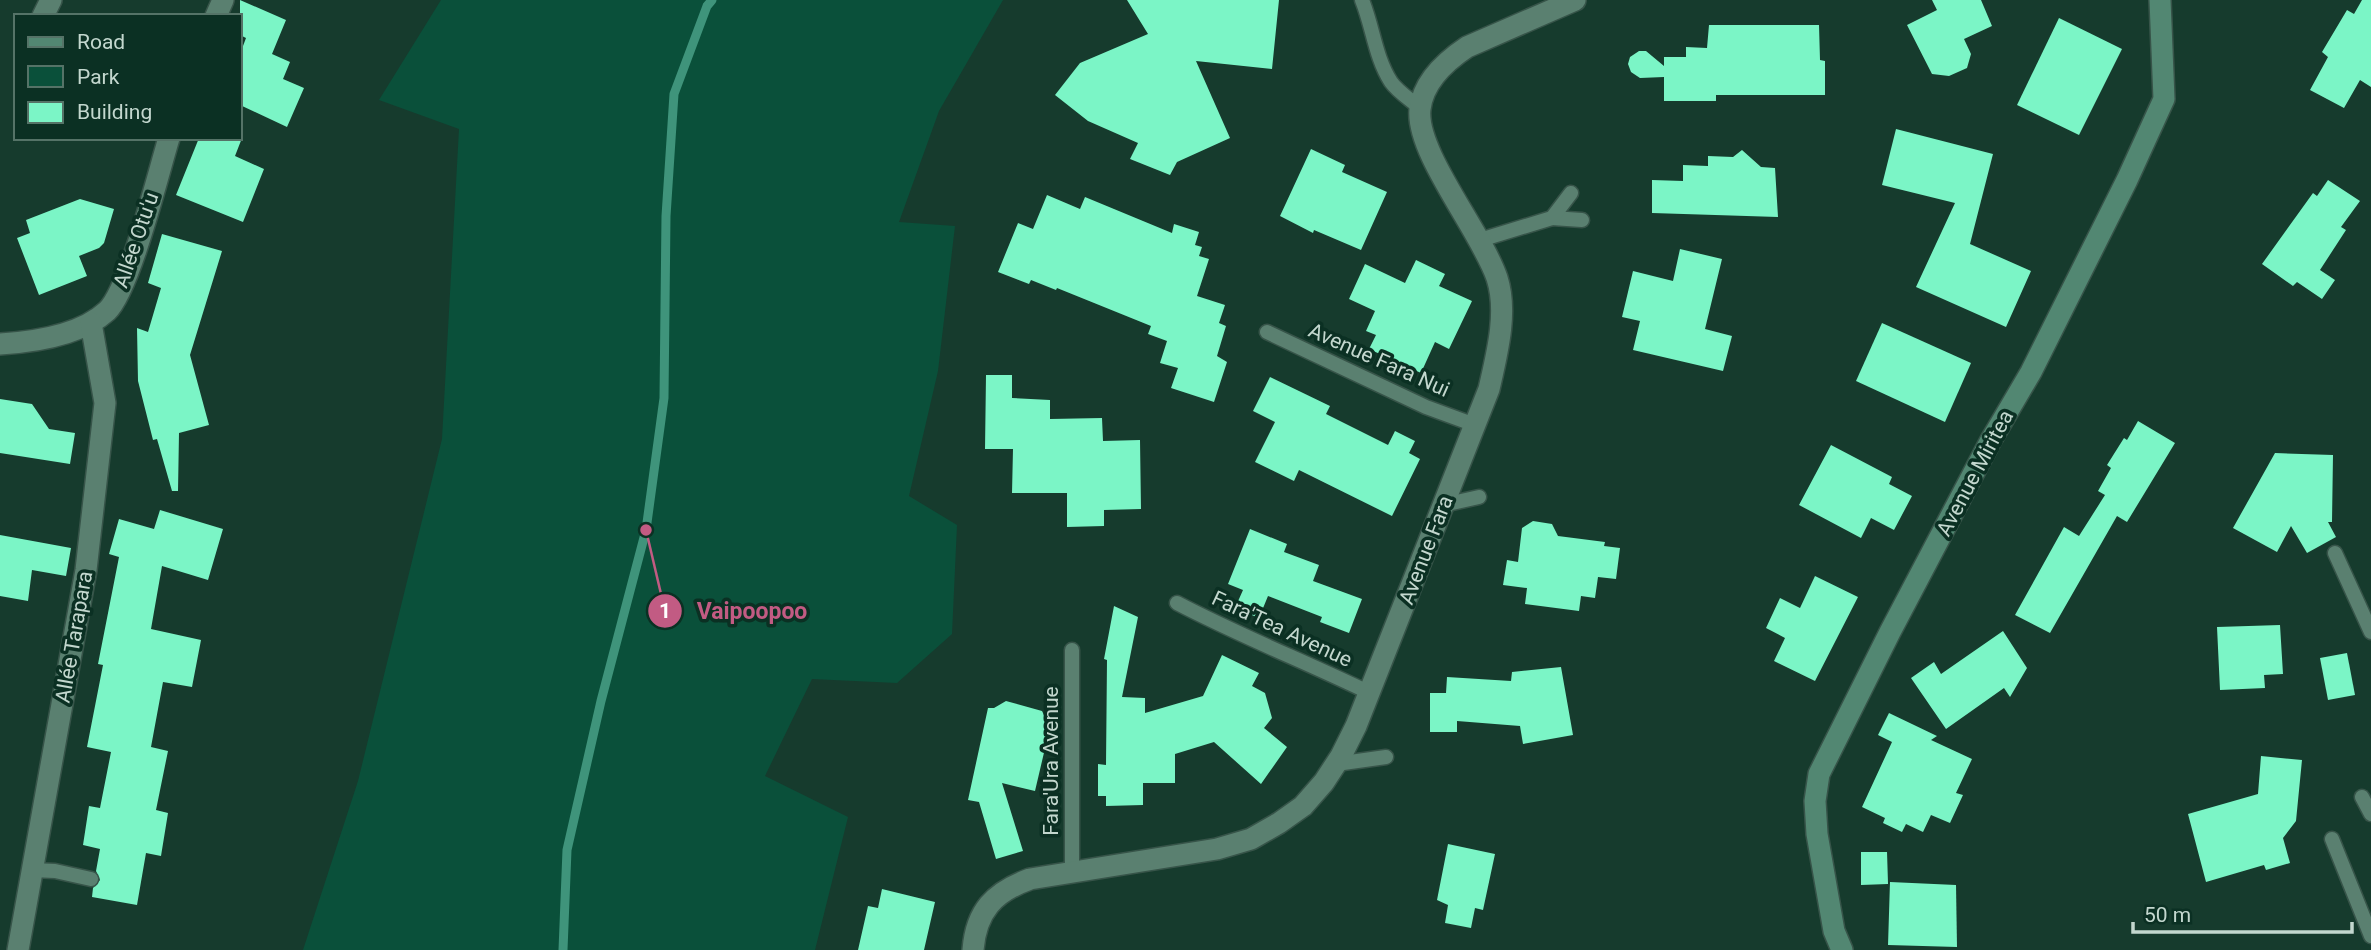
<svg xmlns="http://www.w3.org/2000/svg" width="2371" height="950" viewBox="0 0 2371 950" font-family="Roboto,sans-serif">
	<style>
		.green { fill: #0a503a }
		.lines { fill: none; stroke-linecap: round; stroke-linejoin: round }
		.stream { stroke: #3f947b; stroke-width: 9 }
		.building { fill: #7bf5c6 }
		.lane-casing { stroke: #375449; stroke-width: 17 }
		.street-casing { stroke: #375449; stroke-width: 24 }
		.secondary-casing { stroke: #375449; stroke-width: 24 }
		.lane { stroke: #5a8070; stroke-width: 14 }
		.street { stroke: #5a8070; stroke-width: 21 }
		.secondary { stroke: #528772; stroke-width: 21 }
		.labels { text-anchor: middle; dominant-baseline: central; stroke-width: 7; stroke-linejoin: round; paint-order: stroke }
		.street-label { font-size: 21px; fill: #c3d7ce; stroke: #0b3023 }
		.leader { fill: none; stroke: #c25b83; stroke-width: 2.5 }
		.callout-dot { fill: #c25b83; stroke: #0b3023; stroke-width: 2.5 }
		.mark-label { font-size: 21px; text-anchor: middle; font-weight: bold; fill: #fff }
		.callout-label { font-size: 23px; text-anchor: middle; font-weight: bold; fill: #c25b83; stroke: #0b3023; stroke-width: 7; stroke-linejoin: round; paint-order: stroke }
	</style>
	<rect width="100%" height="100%" fill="#163b2d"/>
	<polygon class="green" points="441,0 1003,0 939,111 899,222 955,226 938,371 909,496 957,525 952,634 897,683 812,679 765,776 848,817 815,950 303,950 358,781 442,439 459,129 379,100"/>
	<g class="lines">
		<polyline class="stream" points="563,950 567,850 601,701 646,530 664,398 666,216 674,94 707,6 712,0"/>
	</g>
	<g class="building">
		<polygon points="240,0 286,20 272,54 290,62 283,79 304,88 287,127 240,105 240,54 246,38 240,35"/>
		<polygon points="1127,0 1279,0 1272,69 1196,61 1230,138 1177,162 1170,175 1130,159 1138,143 1088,121 1055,95 1080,63 1148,34"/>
		<polygon points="1932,0 1981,0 1992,26 1964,39 1971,54 1967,68 1949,76 1932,74 1907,25 1937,10"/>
		<polygon points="2362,0 2371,0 2371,87 2360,80 2344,108 2310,90 2328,57 2322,52 2347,10 2354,14"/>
		<polygon points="2059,18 2122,49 2079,135 2017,105"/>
		<polygon points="1709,25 1819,25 1820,60 1825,61 1825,95 1716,95 1716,101 1664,101 1664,77 1640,78 1631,72 1628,64 1630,57 1639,51 1646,51 1664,66 1664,57 1686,57 1686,47 1707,48"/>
		<polygon points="1896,129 1993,154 1970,244 2031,271 2006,327 1916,287 1955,203 1882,185"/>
		<polygon points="199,138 242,138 235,156 264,169 243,222 176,195"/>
		<polygon points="1311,149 1345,165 1342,172 1387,192 1361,250 1314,230 1313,233 1280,216"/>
		<polygon points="1742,150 1761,167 1775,168 1778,217 1652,213 1652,180 1683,181 1683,165 1708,166 1708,156 1733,157"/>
		<polygon points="2328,180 2360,201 2341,227 2346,230 2320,270 2335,280 2322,299 2297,282 2293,286 2262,264 2313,193 2317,196"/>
		<polygon points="1047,195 1080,209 1085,197 1172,233 1174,224 1199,232 1195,245 1202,247 1199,256 1209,259 1197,296 1225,305 1219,323 1226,326 1217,356 1227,362 1214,402 1171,388 1178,368 1160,363 1167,341 1148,334 1151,326 1057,288 1056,290 1031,280 1029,284 998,272 1018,223 1033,229"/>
		<polygon points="80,199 114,209 104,243 99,248 79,256 87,276 39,295 17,238 30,233 26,220"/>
		<polygon points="162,234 222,251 190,355 209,425 179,433 178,491 172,491 157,439 153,440 138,381 137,328 148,332 161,288 148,283"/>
		<polygon points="1680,249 1722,259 1705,329 1732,336 1723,371 1633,350 1640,321 1622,317 1633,271 1673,281"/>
		<polygon points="1416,260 1445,274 1439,286 1472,301 1449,349 1435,342 1421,373 1369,349 1376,335 1366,331 1375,311 1349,299 1365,264 1405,283"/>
		<polygon points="1882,323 1971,363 1945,422 1856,381"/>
		<polygon points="986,375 1012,375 1012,398 1050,400 1050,419 1102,418 1103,441 1140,440 1141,509 1104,510 1104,526 1067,527 1067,493 1012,493 1013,449 985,449"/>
		<polygon points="1270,377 1330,406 1326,414 1388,445 1395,431 1415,441 1409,453 1420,459 1392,516 1299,470 1294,481 1255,462 1275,422 1253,411"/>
		<polygon points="0,399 32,404 49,429 75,433 70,464 0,453"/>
		<polygon points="2138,421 2175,443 2127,522 2117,516 2050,633 2015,615 2064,527 2079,536 2105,495 2098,491 2111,468 2107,465 2124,438 2127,440"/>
		<polygon points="1831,445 1892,477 1889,484 1912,496 1894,530 1871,518 1861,538 1799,505"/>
		<polygon points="2275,453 2333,455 2332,522 2328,522 2336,537 2307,553 2291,526 2277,552 2233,528"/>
		<polygon points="160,510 223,529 208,580 162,566 151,629 201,640 192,687 163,682 151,747 168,751 156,810 168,813 161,856 146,853 137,905 92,897 93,888 100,880 96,871 100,849 83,845 89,806 100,808 111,752 87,747 103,665 98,664 119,557 109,554 119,519 154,529"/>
		<polygon points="1533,521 1552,524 1558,536 1605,542 1604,546 1620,548 1616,579 1598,577 1595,598 1581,596 1579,611 1525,604 1527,588 1503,585 1507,560 1518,562 1522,528"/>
		<polygon points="1250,529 1287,544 1284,552 1319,565 1313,581 1362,599 1349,633 1320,622 1322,617 1268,596 1259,618 1235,608 1243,590 1228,584"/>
		<polygon points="0,535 71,548 66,576 32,570 28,601 0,596"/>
		<polygon points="1815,576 1858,597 1815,681 1774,661 1785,638 1766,628 1780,598 1800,608"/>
		<polygon points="1114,606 1138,617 1122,697 1145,698 1145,713 1203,696 1222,655 1259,673 1252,686 1265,693 1272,718 1264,728 1287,747 1261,784 1214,742 1175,754 1175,783 1143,783 1143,805 1106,806 1106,796 1098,796 1098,764 1106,765 1107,660 1104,659"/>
		<polygon points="2280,625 2283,674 2264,675 2265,688 2220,690 2217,627"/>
		<polygon points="2003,631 2027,668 2010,697 2004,688 1946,729 1911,678 1934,662 1941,674"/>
		<polygon points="2347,653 2355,695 2328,700 2320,658"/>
		<polygon points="1561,667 1573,735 1523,744 1520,726 1457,721 1457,732 1430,732 1430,693 1446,693 1447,677 1511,681 1512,672"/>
		<polygon points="1006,701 1042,711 1050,727 1035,791 1002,783 1023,851 996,859 979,802 968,800 988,708 994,708"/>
		<polygon points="1889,713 1937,736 1931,740 1972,759 1956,793 1963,795 1950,823 1931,815 1923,832 1906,824 1902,832 1883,823 1885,818 1862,807 1892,742 1878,735"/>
		<polygon points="2261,756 2302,760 2296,821 2283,838 2290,863 2266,870 2264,865 2206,882 2188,814 2258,794"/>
		<polygon points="1448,844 1495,854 1483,910 1475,908 1471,928 1445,923 1448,905 1437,900"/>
		<polygon points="1861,852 1887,852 1888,884 1861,885"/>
		<polygon points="1890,882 1956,885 1957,947 1888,945"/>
		<polygon points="882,889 935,902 924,950 858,950 868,906 878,908"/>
	</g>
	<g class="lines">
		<defs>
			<g id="lane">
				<path d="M1362,0C1373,27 1375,57 1391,82C1398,92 1411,100 1420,108"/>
				<polyline points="1552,218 1582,220"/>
				<polyline points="1480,240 1552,218 1571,193"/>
				<polyline points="1267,332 1426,407 1475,425"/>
				<polyline points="1443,505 1479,497"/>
				<polyline points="2335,553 2371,632"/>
				<path d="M1177,603C1240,636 1306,662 1370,693"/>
				<polyline points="1072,650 1072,873"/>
				<polyline points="1336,764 1386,757"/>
				<polyline points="2362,797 2371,814"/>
				<polyline points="2332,839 2371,936"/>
				<polyline points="32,870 55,871 91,879"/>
			</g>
			<g id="street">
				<polyline points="43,16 51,0"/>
				<polyline points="216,16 223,0"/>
				<path d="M0,344C33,342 81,335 107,311C130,289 158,174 169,138"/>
				<polyline points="18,950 86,570 105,403 91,323"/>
				<path d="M973,950C976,911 994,892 1030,879L1217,849L1251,839L1279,823L1303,806L1324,782L1341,756L1356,726L1489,389C1497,354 1508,312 1497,278C1481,231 1415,152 1420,109C1423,82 1446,61 1467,47L1575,0"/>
			</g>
			<polyline id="secondary" points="1842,950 1834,931 1817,834 1815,801 1819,774 1890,632 1991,440 2031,372 2127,180 2164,99 2160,0"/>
		</defs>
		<use href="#lane" class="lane-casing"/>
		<use href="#street" class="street-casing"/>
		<use href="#secondary" class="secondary-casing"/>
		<use href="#lane" class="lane"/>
		<use href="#street" class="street"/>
		<use href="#secondary" class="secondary"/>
	</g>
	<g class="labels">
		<g class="street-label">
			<text transform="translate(136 240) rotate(-71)">Allée Otu'u</text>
			<text transform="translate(1379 360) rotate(24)">Avenue Fara Nui</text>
			<text transform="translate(1975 473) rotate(-62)">Avenue Miritea</text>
			<text transform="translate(1426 550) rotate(-69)">Avenue Fara</text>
			<text transform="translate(1282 629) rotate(25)">Fara'Tea Avenue</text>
			<text transform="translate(74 637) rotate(-80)">Allée Tarapara</text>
			<text transform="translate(1051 761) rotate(-90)">Fara'Ura Avenue</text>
		</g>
	</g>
	<path class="leader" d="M646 530L665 611"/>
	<g class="callout-dot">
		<circle cx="646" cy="530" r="7"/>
		<circle cx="665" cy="611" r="18"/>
	</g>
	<g class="mark-label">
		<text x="665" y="618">1</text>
	</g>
	<g class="callout-label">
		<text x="752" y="619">Vaipoopoo</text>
	</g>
	<rect x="14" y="14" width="228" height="126" fill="#0b3023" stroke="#557367" stroke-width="2"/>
	<rect x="28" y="37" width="35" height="10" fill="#528772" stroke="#557367" stroke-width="2"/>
	<text x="77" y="49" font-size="21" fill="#c3d7ce">Road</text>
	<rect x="28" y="66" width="35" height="21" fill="#0a503a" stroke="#557367" stroke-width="2"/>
	<text x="77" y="84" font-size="21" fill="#c3d7ce">Park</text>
	<rect x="28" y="102" width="35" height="21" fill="#7bf5c6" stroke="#557367" stroke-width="2"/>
	<text x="77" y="119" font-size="21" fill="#c3d7ce">Building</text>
	<path d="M2133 922v10h219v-10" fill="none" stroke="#c3d7ce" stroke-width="3.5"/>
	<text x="2144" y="922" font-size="21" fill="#c3d7ce" stroke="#0b3023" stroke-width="5" paint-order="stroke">50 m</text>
</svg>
